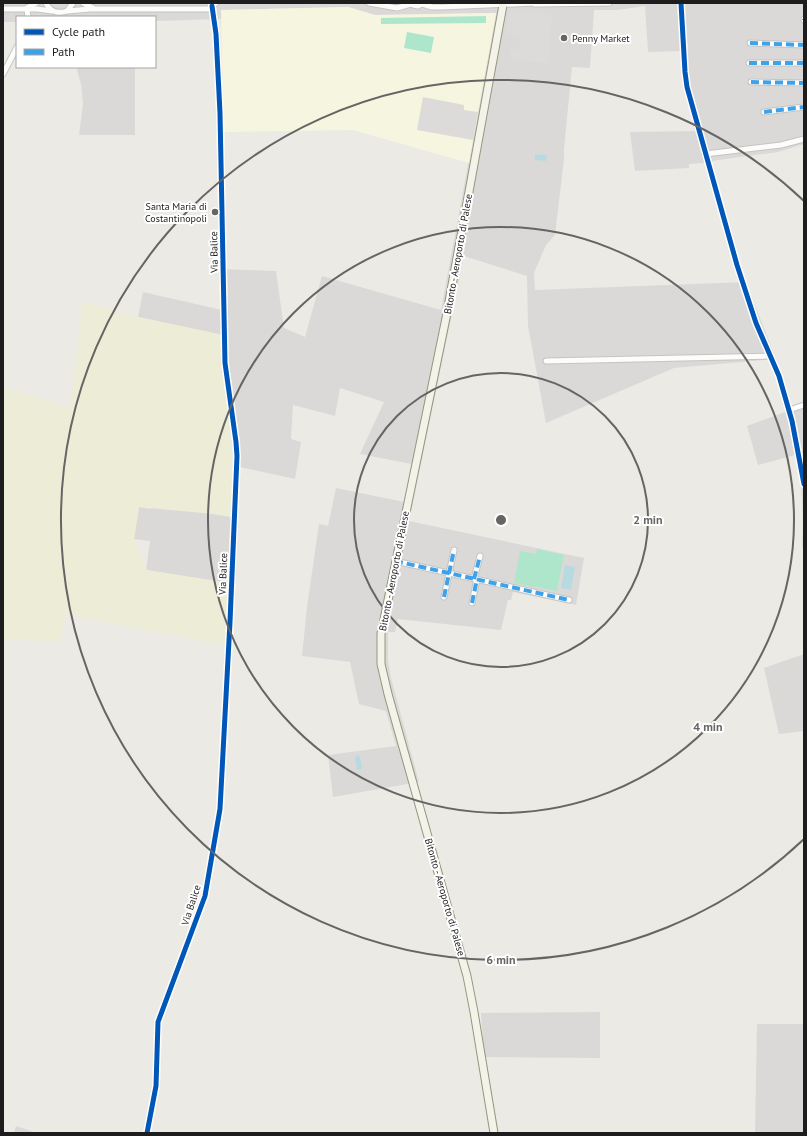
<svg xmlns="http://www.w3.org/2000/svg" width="807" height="1136" viewBox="0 0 807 1136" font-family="'PT Sans',sans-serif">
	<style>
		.residential { fill: #dbd9d7 }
		.education { fill: #f6f5e0 }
		.farmland { fill: #ededd7 }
		.pitch { fill: #aee6cc }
		.parking { fill: #dcdbd9 }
		.water { fill: #b7dae1 }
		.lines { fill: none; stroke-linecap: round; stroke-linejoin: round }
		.minor-casing { stroke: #c4c4c1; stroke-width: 7 }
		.secondary-casing { stroke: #95967c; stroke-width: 9 }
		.minor { stroke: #fcfcfb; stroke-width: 5 }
		.secondary { stroke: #f3f3e9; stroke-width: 7 }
		.quiet { stroke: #3da2ea; stroke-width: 4; stroke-dasharray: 8 4; stroke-linecap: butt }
		.cycleway-casing { stroke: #fff; stroke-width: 8 }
		.cycleway { stroke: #0057b8; stroke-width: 5 }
		.ring { fill: none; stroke: #656563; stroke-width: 2 }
		.poi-dot { fill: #656563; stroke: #fff; stroke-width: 1.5 }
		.labels { text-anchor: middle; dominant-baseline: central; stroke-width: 4; stroke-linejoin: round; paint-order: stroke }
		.poi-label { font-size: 10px; fill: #1d1d1d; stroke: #fff; text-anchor: start }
		.street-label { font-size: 10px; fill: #1d1d1d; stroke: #fff }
		.centre { fill: #656563; stroke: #fff; stroke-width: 2 }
		.ring-label { font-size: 12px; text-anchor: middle; font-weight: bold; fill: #656563; stroke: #fff; stroke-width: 4; stroke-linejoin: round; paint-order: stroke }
	</style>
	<rect width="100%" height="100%" fill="#eceae5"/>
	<g class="residential">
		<polygon points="3,3 804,3 804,144 778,152 718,160 704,163 689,164 689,168 635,171 630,132 695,131 682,77 680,51 648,52 645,6 618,10 594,10 590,68 572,67 564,149 564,159 555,235 546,245 534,273 535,290 746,282 776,359 674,368 546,423 528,326 527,276 464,256 409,521 584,558 576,605 513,592 511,600 508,600 501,630 398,619 395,632 388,632 388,660 391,678 419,782 333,797 328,755 396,746 386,711 359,704 350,662 302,656 307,607 319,524 328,526 336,488 404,502 412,464 360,454 384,402 340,388 335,416 293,405 291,439 301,442 295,479 235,466 235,451 227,396 223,335 138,317 143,292 222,310 221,269 276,271 284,328 305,337 322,276 441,310 496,13 375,15 348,7 222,10 221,19 155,21 155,17 17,17 17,22 3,22"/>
		<polygon points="79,67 135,67 135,135 79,135 83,104 81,84 77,70"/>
		<polygon points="804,405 804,547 802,547 803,522 801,479 795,455 758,465 747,426"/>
		<polygon points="152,505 238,518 236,584 146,570 150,541 134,539 139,507 151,509"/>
		<polygon points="804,654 804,731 779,734 764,668"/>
		<polygon points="600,1012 600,1058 484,1057 481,1013"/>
		<polygon points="757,1024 804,1024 804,1133 755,1133"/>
		<polygon points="16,1126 37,1133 14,1133"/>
	</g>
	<polygon class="education" points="348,7 375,15 496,13 469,163 353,130 224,132 221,10"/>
	<polygon class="farmland" points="83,302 138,317 223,335 235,516 139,507 134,539 147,570 232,584 229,646 66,614 60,641 3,640 3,387 70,408"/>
	<g class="pitch">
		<polygon points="486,16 486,23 381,24 381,18"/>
		<polygon points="407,32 434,37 431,53 404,48"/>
		<polygon points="537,549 564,555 557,591 514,583 520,551 536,554"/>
	</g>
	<g class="parking">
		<polygon points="509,13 547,13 547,14 552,15 548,63 510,60 511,49 520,49 522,37 505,34"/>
		<polygon points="423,97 464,105 464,110 478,112 473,140 417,130"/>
	</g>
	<g class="water">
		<polygon points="535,154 547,155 546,161 535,160"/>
		<polygon points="565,565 575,567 571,590 561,588"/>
		<polygon points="359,755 359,757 360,757 362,769 357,770 355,758 356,758 356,756"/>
	</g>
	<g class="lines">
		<defs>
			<g id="minor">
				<path d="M46,3C50,12 58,14 67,11L73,3"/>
				<polyline points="83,3 93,8"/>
				<polyline points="369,3 397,8 411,4"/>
				<polyline points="410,3 413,5 418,6 423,3"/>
				<polyline points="681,3 685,72 687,87 737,265 756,323 779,376 792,421 804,484"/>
				<polyline points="422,4 432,7 442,7 534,3"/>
				<polyline points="534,4 609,3"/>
				<polyline points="27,8 36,3"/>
				<polyline points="3,9 37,9 52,11"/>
				<polyline points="27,9 28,17"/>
				<polyline points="67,11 90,9 208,9 216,3"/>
				<polyline points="804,19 804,20"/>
				<polyline points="750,43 804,45"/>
				<polyline points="749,63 804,63"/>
				<polyline points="3,74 17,47"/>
				<polyline points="751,82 804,83"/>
				<polyline points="764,112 804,107"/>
				<polyline points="705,154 781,145 804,139"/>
				<polyline points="546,361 770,356"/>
				<polyline points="789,410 804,405"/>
				<polyline points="395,561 569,600"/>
				<polyline points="474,579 480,556"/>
				<polyline points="444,597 454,550"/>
				<polyline points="472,603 477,579"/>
				<polyline points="147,1133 156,1086 158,1022 205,896 220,809 230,622 237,456 236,442 225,363 220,113 216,34 212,6"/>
			</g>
			<polyline id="secondary" points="494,1133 474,1012 467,976 388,694 381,664 381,634 446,318 503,5"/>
		</defs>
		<use href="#minor" class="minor-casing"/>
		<use href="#secondary" class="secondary-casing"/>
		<use href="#minor" class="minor"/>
		<use href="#secondary" class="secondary"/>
		<g class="quiet">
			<polyline points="804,19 804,20"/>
			<polyline points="750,43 804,45"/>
			<polyline points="749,63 804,63"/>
			<polyline points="751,82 804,83"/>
			<polyline points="764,112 804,107"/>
			<polyline points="395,561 569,600"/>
			<polyline points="474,579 480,556"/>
			<polyline points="444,597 454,550"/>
			<polyline points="472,603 477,579"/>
		</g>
		<defs>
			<g id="cycleway">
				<polyline points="681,3 685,72 687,87 737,265 756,323 779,376 792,421 804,484"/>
				<polyline points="147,1133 156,1086 158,1022 205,896 220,809 230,622 237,456 236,442 225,363 220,113 216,34 212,6"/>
			</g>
		</defs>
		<use href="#cycleway" class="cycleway-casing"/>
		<use href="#cycleway" class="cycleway"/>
	</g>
	<g class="ring">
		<circle cx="501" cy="520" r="147"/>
		<circle cx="501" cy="520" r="293"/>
		<path d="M804 839A440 440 0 1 1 804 201"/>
	</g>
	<g class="poi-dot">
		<circle cx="564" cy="38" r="4"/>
		<circle cx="215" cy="212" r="4"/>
	</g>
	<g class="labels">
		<g class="poi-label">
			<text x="572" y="38">Penny Market</text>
			<text x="207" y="206" text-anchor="end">Santa Maria di<tspan x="207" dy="12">Costantinopoli</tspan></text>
		</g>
		<g class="street-label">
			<text transform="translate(214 252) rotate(-91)">Via Balice</text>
			<text transform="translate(458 254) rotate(-80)">Bitonto - Aeroporto di Palese</text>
			<text transform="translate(394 571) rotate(-79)">Bitonto - Aeroporto di Palese</text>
			<text transform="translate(223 574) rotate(-88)">Via Balice</text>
			<text transform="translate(445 897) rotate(74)">Bitonto - Aeroporto di Palese</text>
			<text transform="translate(191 905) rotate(-72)">Via Balice</text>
		</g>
	</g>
	<circle cx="501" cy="520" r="6" class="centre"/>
	<g class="ring-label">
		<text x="648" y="524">2 min</text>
		<text x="708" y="731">4 min</text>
		<text x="501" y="964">6 min</text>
	</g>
	<rect width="807" height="1136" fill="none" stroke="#1d1d1d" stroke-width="8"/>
	<rect x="16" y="16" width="140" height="52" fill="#ffffff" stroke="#a5a5a5"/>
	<rect x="24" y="29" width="20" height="6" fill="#0057b8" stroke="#a5a5a5"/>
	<text x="52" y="36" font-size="12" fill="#1d1d1d">Cycle path</text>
	<rect x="24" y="49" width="20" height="6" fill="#3da2ea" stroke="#a5a5a5"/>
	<text x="52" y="56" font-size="12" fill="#1d1d1d">Path</text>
</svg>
